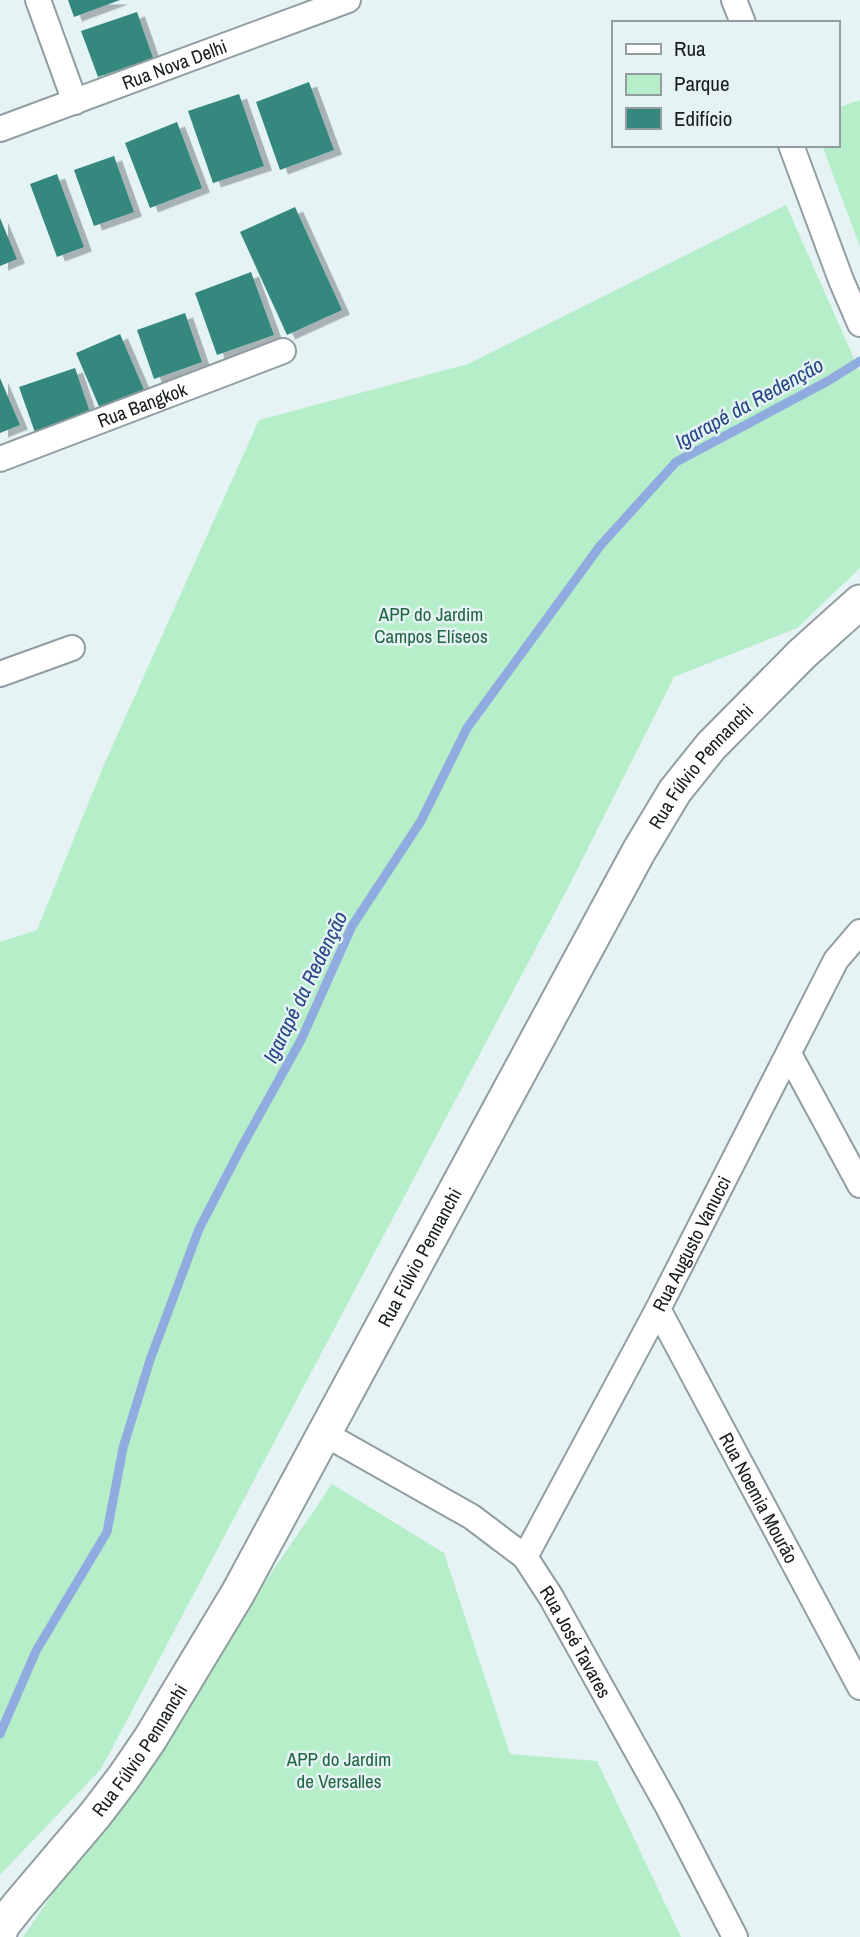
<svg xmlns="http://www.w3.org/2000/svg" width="860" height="1937" viewBox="0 0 860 1937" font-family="'Archivo Narrow',sans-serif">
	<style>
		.green { fill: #b5eec9 }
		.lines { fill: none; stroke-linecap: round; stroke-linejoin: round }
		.stream { stroke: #90abdf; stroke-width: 9 }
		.building { fill: #34887d; filter: url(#shadow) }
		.street-casing { stroke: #919ea1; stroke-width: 28 }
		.secondary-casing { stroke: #919ea1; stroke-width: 37 }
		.street { stroke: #fff; stroke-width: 24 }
		.secondary { stroke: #fff; stroke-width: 33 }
		.labels { text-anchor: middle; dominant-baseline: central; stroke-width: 5; stroke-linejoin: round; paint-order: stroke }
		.street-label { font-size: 19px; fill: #171c1d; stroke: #e5f3f5 }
		.park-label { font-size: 19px; fill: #226541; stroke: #e5f3f5 }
		.water-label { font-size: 21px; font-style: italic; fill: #284685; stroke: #e5f3f5 }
	</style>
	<defs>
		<filter id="shadow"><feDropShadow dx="8" dy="4.5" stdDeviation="0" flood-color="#0004"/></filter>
	</defs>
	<rect width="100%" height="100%" fill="#e5f3f5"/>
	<g class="green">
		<polygon points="860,100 860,247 822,145 837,145 837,108"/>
		<polygon points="786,205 860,372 860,568 797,628 674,677 572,880 101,1769 0,1875 0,942 37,930 103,767 259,420 468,364"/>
		<polygon points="332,1484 444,1553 510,1754 597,1761 681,1937 23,1937"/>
	</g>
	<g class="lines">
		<polyline class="stream" points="0,1734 36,1651 107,1532 123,1448 150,1360 199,1229 241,1148 301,1040 352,926 421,821 467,728 600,546 676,462 828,381 860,361"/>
	</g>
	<g class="building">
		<polygon points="68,0 120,0 74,17"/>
		<polygon points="137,12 153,58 98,77 81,31"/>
		<polygon points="309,82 334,150 280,170 256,102"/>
		<polygon points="239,94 264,166 213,183 188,111"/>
		<polygon points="177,122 202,188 150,208 125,143"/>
		<polygon points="114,156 134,212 94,226 74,170"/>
		<polygon points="57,174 84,247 57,257 30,184"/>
		<polygon points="295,207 342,310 287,335 240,232"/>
		<polygon points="0,218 17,259 0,266"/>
		<polygon points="251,272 274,335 217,355 195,293"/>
		<polygon points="185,313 202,362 154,379 137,330"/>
		<polygon points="120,334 145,392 101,411 76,353"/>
		<polygon points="75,368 93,421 38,441 19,387"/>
		<polygon points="0,378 20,425 0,433"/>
	</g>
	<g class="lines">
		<defs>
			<g id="street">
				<polyline points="38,0 75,102"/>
				<polyline points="734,0 743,23"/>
				<path id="s1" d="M0,129L348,0"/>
				<polyline points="791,145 841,280 860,324"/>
				<path id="s2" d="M0,459L283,351"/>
				<polyline points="0,674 72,648"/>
				<polyline points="789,1054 860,1185"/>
				<path id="s3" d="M658,1309L860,1687"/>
				<path id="s4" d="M325,1434L472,1517L525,1557L551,1597L668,1807L735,1937"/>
				<path id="s5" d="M525,1557L658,1309L836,960L860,932"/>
			</g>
			<g id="secondary">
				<path id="s6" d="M0,1933L2,1926L17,1907L95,1815L124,1777L150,1739L238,1593L639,851L675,791L711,746L802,654L860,602"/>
			</g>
		</defs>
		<use href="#street" class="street-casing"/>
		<use href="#secondary" class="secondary-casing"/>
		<use href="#street" class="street"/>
		<use href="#secondary" class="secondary"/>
	</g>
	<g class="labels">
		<g class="street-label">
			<text stroke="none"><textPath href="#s1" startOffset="186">Rua Nova Delhi</textPath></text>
			<text stroke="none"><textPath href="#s2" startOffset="152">Rua Bangkok</textPath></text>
			<text stroke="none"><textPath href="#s6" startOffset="1365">Rua Fúlvio Pennanchi</textPath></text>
			<text stroke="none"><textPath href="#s5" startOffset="355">Rua Augusto Vanucci</textPath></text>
			<text stroke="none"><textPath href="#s6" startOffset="798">Rua Fúlvio Pennanchi</textPath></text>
			<text stroke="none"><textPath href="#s3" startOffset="214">Rua Noemia Mourão</textPath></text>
			<text stroke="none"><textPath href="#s4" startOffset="334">Rua José Tavares</textPath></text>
			<text stroke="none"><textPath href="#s6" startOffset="231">Rua Fúlvio Pennanchi</textPath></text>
		</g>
		<g class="park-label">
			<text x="431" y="614">APP do Jardim<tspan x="431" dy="22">Campos Elíseos</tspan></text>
			<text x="339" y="1759">APP do Jardim<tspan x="339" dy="22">de Versalles</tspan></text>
		</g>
		<g class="water-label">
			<text transform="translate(749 403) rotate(-29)">Igarapé da Redenção</text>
			<text transform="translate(305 987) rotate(-64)">Igarapé da Redenção</text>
		</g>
	</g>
	<rect x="612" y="21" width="228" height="126" fill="#e5f3f5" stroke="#939d9f" stroke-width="2"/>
	<rect x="626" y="44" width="35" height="10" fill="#ffffff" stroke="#939d9f" stroke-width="2"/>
	<text x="674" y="56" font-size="21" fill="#171c1d">Rua</text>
	<rect x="626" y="74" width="35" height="21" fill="#b5eec9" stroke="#939d9f" stroke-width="2"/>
	<text x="674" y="91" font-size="21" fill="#171c1d">Parque</text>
	<rect x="626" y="108" width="35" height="21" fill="#34887d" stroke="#939d9f" stroke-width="2"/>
	<text x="674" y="126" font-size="21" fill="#171c1d">Edifício</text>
</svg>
